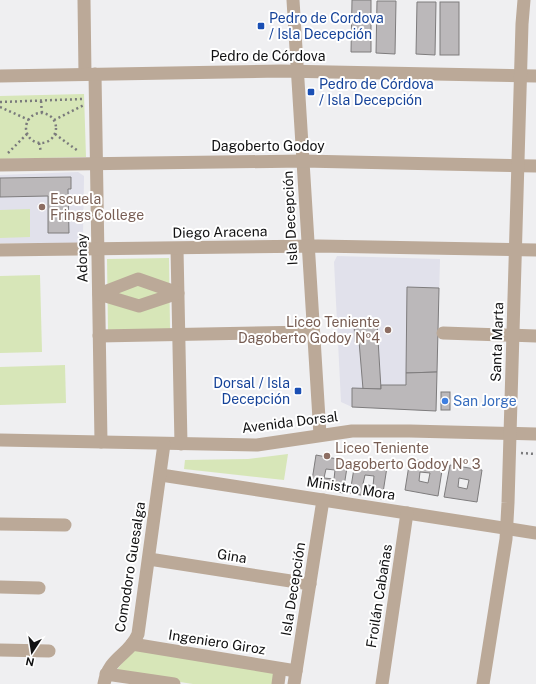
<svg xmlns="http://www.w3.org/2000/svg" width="536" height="684" viewBox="0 0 536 684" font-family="'Public Sans',sans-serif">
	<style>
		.built { fill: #e1e1eb }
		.green { fill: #d7e6b8 }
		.building { fill: #bbb8ba; stroke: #7e7c7d; fill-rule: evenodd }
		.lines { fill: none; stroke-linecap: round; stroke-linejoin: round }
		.path { stroke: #7a7a7c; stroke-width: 2.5; stroke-dasharray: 2 3; stroke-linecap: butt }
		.minor { stroke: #bba998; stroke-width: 13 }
		.transit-dot { fill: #1a4fb4; stroke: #fff; stroke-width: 1.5 }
		.education-dot { fill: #8d6e63; stroke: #fff; stroke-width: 1.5 }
		.shop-dot { fill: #3f7fe0; stroke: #fff; stroke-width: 1.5 }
		.labels { text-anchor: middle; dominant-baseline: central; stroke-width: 4; stroke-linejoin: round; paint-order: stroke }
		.transit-label { font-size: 14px; fill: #164399; stroke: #fff; text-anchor: start }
		.street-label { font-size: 14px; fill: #111112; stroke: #fff }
		.education-label { font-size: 14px; fill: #785e54; stroke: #fff; text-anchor: start }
		.shop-label { font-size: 14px; fill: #366cbe; stroke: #fff; text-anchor: start }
	</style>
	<rect width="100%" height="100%" fill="#efeff1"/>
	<g class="built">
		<polygon points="78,172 84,176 83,237 78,243 0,243 0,175"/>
		<polygon points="337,256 440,259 436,411 352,407 341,402 334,262"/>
	</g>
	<g class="green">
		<polygon points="84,94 86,157 0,159 0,96"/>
		<polygon points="30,209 30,237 0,238 0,210"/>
		<polygon points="169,258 170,329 108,330 107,259"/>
		<polygon points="40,275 42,352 0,353 0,276"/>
		<polygon points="65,365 66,403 0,405 0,367"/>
		<polygon points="288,454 284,480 184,469 185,460 248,459"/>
		<polygon points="135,647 274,671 272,684 193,684 115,672"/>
	</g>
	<g class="building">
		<polygon points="352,0 371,0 371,52 351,52"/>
		<polygon points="377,1 396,1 395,54 376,53"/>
		<polygon points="417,2 436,2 435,55 416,54"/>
		<rect x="440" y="2" width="19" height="53"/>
		<polygon points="71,177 71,189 68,189 69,233 48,233 48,196 0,197 0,178"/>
		<polygon points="407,287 439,288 437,372 406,373"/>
		<polygon points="377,323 381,389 363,389 359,341 355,342 354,325"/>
		<polygon points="437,372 436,411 352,407 352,388 381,389 381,385 406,385 406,373"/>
		<rect x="441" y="392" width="9" height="18"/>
		<path d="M316,455L348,461L343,493L311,487ZM326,469L335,470L334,479L324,478Z"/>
		<path d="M410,459L443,464L438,496L405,490ZM420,472L430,473L428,483L419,481Z"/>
		<path d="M355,462L387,467L382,499L350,493ZM365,475L374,476L373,486L363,484Z"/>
		<path d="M450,465L482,470L477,502L444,497ZM459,478L469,480L467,489L458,487Z"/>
	</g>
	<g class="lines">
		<g class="path">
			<polyline points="41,101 42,113"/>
			<polyline points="0,102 83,99"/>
			<polyline points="0,107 29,120"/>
			<circle cx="41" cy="128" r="15"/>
			<polyline points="54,120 84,105"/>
			<polyline points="55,134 78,151"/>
			<polyline points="39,143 41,152"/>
			<polyline points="8,153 27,134"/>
			<polyline points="521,453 536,454"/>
		</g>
		<g class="minor">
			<polyline points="84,0 85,74"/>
			<polyline points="293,0 320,435"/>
			<polyline points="95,74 101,442"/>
			<polyline points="0,76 281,71 536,76"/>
			<polyline points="0,165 303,161 536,166"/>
			<polyline points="177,249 181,444"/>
			<polyline points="0,250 318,246 536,250"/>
			<polygon points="138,279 178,293 139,306 99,294"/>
			<polyline points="443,333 536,336"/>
			<polyline points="99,336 313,332"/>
			<polyline points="0,440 257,445 352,431 410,431 536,434"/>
			<polyline points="161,475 536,533"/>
			<polyline points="0,524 65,525"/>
			<polyline points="149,559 310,584"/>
			<polyline points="0,587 39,588"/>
			<polyline points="132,644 296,671"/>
			<polyline points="0,650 49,651"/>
			<polyline points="106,674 174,684"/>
			<path d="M104,684C109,656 129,656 138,634L164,444"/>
			<polyline points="278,684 280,669"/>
			<polyline points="294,684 323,500"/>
			<polyline points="382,684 407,513"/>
			<polyline points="483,684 506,539 508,503 522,24 524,0"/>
		</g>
	</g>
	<g class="transit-dot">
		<rect x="257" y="22" width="8" height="8" rx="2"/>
		<rect x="307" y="88" width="8" height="8" rx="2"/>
		<rect x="294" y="387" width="8" height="8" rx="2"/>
	</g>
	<g class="education-dot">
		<circle cx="42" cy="207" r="4"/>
		<circle cx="388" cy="330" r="4"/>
		<circle cx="327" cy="456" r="4"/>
	</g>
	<circle class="shop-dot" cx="445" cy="401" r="4"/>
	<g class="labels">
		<g class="transit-label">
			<text x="269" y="18">Pedro de Cordova<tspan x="269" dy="16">/ Isla Decepción</tspan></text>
			<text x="319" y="84">Pedro de Córdova<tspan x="319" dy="16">/ Isla Decepción</tspan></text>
			<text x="290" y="383" text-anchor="end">Dorsal / Isla<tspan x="290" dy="16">Decepción</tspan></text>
		</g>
		<g class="street-label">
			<text x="268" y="56">Pedro de Córdova</text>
			<text x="268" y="146">Dagoberto Godoy</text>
			<text transform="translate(290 218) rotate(-93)">Isla Decepción</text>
			<text transform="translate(220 232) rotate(-1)">Diego Aracena</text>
			<text transform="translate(82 258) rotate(-91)">Adonay</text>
			<text transform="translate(497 342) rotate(-88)">Santa Marta</text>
			<text transform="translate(290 422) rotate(-7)">Avenida Dorsal</text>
			<text transform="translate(351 488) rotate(9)">Ministro Mora</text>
			<text transform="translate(232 556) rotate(9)">Gina</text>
			<text transform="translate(130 567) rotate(-81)">Comodoro Guesalga</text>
			<text transform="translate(293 589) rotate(-81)">Isla Decepción</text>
			<text transform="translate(379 596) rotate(-81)">Froilán Cabañas</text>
			<text transform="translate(217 642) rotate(9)">Ingeniero Giroz</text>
		</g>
		<g class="education-label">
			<text x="50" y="199">Escuela<tspan x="50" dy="16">Frings College</tspan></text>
			<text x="380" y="322" text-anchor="end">Liceo Teniente<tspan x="380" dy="16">Dagoberto Godoy Nº4</tspan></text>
			<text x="335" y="448">Liceo Teniente<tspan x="335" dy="16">Dagoberto Godoy Nº 3</tspan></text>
		</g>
		<g class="shop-label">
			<text x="453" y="401">San Jorge</text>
		</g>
	</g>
	<g transform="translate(32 652) rotate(192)" stroke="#ffffff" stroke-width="3" paint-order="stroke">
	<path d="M0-3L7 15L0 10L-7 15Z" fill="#111112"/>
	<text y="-6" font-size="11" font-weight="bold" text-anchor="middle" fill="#111112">N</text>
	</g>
</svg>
